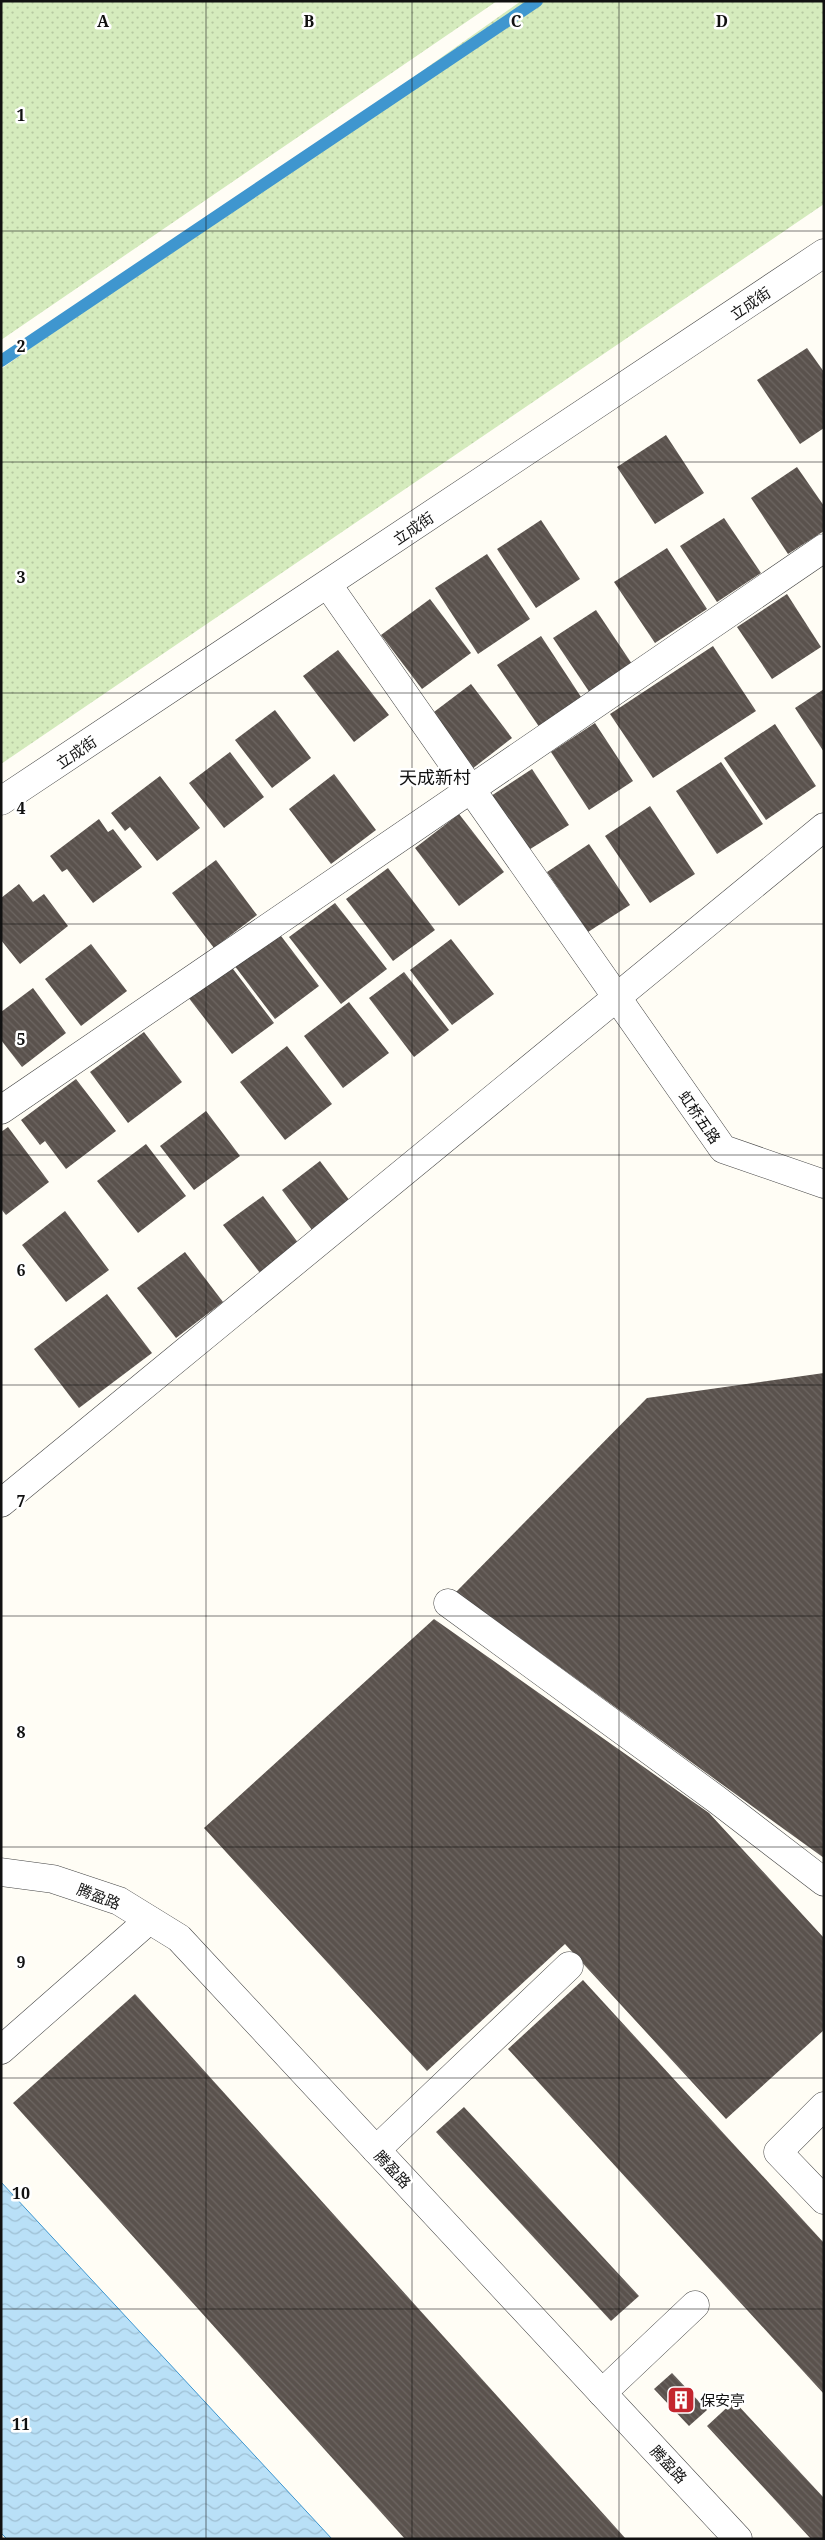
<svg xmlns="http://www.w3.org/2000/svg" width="825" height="2540" viewBox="0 0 825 2540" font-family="'Noto Serif','Noto Sans SC',serif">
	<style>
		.garden { fill: url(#garden-dots) }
		.water { fill: url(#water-waves); stroke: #3f96cf }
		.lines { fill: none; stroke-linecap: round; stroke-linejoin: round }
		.stream { stroke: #3f96cf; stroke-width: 12 }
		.building { fill: url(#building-back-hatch) }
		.minor-casing { stroke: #444; stroke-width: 29 }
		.minor { stroke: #fff; stroke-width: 28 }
		.grid { fill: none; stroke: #111; stroke-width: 1; stroke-opacity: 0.55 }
		.labels { text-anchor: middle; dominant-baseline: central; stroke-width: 5; stroke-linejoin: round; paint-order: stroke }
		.street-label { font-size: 15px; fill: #111; stroke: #fff }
		.poi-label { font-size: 15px; fill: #111; stroke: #fff; text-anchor: start }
		.quarter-label { font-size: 18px; fill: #111; stroke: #fff }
		.grid-label { font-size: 16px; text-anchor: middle; font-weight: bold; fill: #111; stroke: #fff; stroke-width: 5; stroke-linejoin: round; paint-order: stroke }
	</style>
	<defs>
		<pattern id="garden-dots" width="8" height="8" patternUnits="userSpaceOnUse" patternTransform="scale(1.25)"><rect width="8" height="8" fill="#d5ebbd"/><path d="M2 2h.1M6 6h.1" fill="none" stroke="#b6c8a1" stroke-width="1.8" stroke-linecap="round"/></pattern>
		<pattern id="water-waves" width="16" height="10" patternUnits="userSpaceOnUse" patternTransform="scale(1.25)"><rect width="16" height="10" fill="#b9e0f7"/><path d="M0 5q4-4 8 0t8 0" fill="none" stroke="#9ebfd3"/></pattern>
		<pattern id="building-back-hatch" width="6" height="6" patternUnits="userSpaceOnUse" patternTransform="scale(1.25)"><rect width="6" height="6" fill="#5a524d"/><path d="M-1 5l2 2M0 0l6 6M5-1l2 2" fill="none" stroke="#6d6662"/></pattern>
	</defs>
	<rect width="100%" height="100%" fill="#fffdf5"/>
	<g class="garden">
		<polygon points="1,1 497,1 1,340"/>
		<polygon points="521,1 824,1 824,204 1,764 1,369"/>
	</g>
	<polygon class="water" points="1,2182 332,2539 7,2539 1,2533"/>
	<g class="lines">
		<polyline class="stream" points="1,361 537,1"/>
	</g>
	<g class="building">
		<polygon points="807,348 824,372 824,428 800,444 757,380"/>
		<polygon points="666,435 704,493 655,524 617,467"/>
		<polygon points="797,467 824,506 824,531 788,554 751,498"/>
		<polygon points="724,518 761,573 717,602 680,546"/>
		<polygon points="541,520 580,579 536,608 497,549"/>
		<polygon points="667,548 707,609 655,643 614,582"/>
		<polygon points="487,554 530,619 478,654 435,588"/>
		<polygon points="787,594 821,647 772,679 737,627"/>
		<polygon points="430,599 471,653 422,689 381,635"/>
		<polygon points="596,610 632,664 590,693 553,638"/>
		<polygon points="541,636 585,703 542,731 497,665"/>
		<polygon points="713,646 756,711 653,778 610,714"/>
		<polygon points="338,650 389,715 354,742 303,676"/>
		<polygon points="471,684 512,738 472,769 430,715"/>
		<polygon points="824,689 824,752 795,708"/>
		<polygon points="275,710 311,758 272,788 235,740"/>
		<polygon points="595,723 633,781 589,810 551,752"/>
		<polygon points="775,724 816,786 766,820 724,758"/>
		<polygon points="230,752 264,797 224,828 189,783"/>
		<polygon points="721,762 763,824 717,854 676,791"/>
		<polygon points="532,769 569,825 527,851 491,796"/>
		<polygon points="334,774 376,830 331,864 289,809"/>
		<polygon points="160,776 200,828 157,861 130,827 125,831 111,813"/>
		<polygon points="650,806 695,874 650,903 605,836"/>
		<polygon points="459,814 504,872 459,906 415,848"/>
		<polygon points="99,819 108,832 113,829 142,867 93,903 67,869 62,872 50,856"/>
		<polygon points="589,844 630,905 588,932 547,872"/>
		<polygon points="216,860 257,915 214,948 172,893"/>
		<polygon points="388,868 435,930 393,961 346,899"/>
		<polygon points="19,884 33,902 44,894 68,926 20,964 1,940 1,898"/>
		<polygon points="335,903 387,969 341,1004 289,937"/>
		<polygon points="278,932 319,986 275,1019 234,965"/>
		<polygon points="451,939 494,994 452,1025 410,970"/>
		<polygon points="91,944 127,991 81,1026 45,979"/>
		<polygon points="230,965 274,1023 232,1054 188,997"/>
		<polygon points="404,972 449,1030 414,1057 369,998"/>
		<polygon points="33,988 66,1033 22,1067 1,1040 1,1012"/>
		<polygon points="349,1002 389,1053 343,1088 304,1036"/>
		<polygon points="144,1032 182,1082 128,1123 90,1072"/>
		<polygon points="287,1046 332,1104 285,1140 240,1082"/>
		<polygon points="76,1079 116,1131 66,1169 45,1141 40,1145 21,1120"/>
		<polygon points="206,1111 240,1156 194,1190 160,1146"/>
		<polygon points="8,1127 49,1182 6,1215 1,1209 1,1132"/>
		<polygon points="146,1144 186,1196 138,1233 97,1181"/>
		<polygon points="320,1161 353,1205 315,1234 282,1190"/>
		<polygon points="263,1196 299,1244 260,1273 223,1225"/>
		<polygon points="65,1211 109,1270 66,1302 22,1245"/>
		<polygon points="185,1252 223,1302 176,1338 137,1288"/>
		<polygon points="107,1294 152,1353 79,1408 34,1349"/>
		<polygon points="824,1373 824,1858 456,1592 647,1398"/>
		<polygon points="434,1619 709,1813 824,1938 824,2030 726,2119 565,1944 427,2071 204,1828"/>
		<polygon points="583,1980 824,2243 824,2394 508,2049"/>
		<polygon points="135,1994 626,2539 405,2539 13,2103"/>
		<polygon points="464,2107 639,2296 611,2321 436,2132"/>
		<polygon points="672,2373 707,2410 689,2426 654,2389"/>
		<polygon points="734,2401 824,2498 824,2539 811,2539 707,2426"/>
	</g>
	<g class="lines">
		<defs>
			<g id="minor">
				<polyline points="328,585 723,1149 824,1184"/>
				<polyline points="1,801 824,253"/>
				<polyline points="1,1110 824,548"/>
				<polyline points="1,1503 824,827"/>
				<polyline points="448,1603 716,1799 824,1882"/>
				<polyline points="1,1872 53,1879 119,1901 179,1938 738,2539"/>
				<polyline points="1,2050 149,1920"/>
				<polyline points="824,2106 778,2152 824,2200"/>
				<polyline points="376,2150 569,1966"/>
				<polyline points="602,2393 695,2305"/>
			</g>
		</defs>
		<use href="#minor" class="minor-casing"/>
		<use href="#minor" class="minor"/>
	</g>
	<path class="grid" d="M206,1V2539M412,1V2539M619,1V2539M1,231H824M1,462H824M1,693H824M1,924H824M1,1155H824M1,1385H824M1,1616H824M1,1847H824M1,2078H824M1,2309H824"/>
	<defs>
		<symbol id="building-square" viewBox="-11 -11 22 22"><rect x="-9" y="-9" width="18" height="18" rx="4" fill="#c4262e" stroke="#fff"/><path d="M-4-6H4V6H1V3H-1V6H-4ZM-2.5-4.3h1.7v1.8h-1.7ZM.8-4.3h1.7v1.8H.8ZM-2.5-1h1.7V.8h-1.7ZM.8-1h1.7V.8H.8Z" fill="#fff"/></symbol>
	</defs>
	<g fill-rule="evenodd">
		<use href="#building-square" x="665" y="2384" width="32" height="32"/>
	</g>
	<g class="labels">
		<g class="street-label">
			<text transform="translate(750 303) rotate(-34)">立成街</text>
			<text transform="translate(413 528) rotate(-34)">立成街</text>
			<text transform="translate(76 752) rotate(-34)">立成街</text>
			<text transform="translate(700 1117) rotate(55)">虹桥五路</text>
			<text transform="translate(99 1896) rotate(21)">腾盈路</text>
			<text transform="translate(393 2169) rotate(47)">腾盈路</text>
			<text transform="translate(669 2464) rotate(47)">腾盈路</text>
		</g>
		<g class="poi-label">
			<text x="700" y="2400">保安亭</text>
		</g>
		<g class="quarter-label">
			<text x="435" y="777">天成新村</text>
		</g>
	</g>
	<g class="grid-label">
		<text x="103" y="27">A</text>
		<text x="309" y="27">B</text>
		<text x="516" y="27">C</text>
		<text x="722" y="27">D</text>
		<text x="21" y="121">1</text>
		<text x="21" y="352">2</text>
		<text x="21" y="583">3</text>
		<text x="21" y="814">4</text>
		<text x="21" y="1045">5</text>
		<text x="21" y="1276">6</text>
		<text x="21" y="1507">7</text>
		<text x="21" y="1738">8</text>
		<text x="21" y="1968">9</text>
		<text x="21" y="2199">10</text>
		<text x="21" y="2430">11</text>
	</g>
	<rect width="825" height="2540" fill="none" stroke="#111111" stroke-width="5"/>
</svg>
